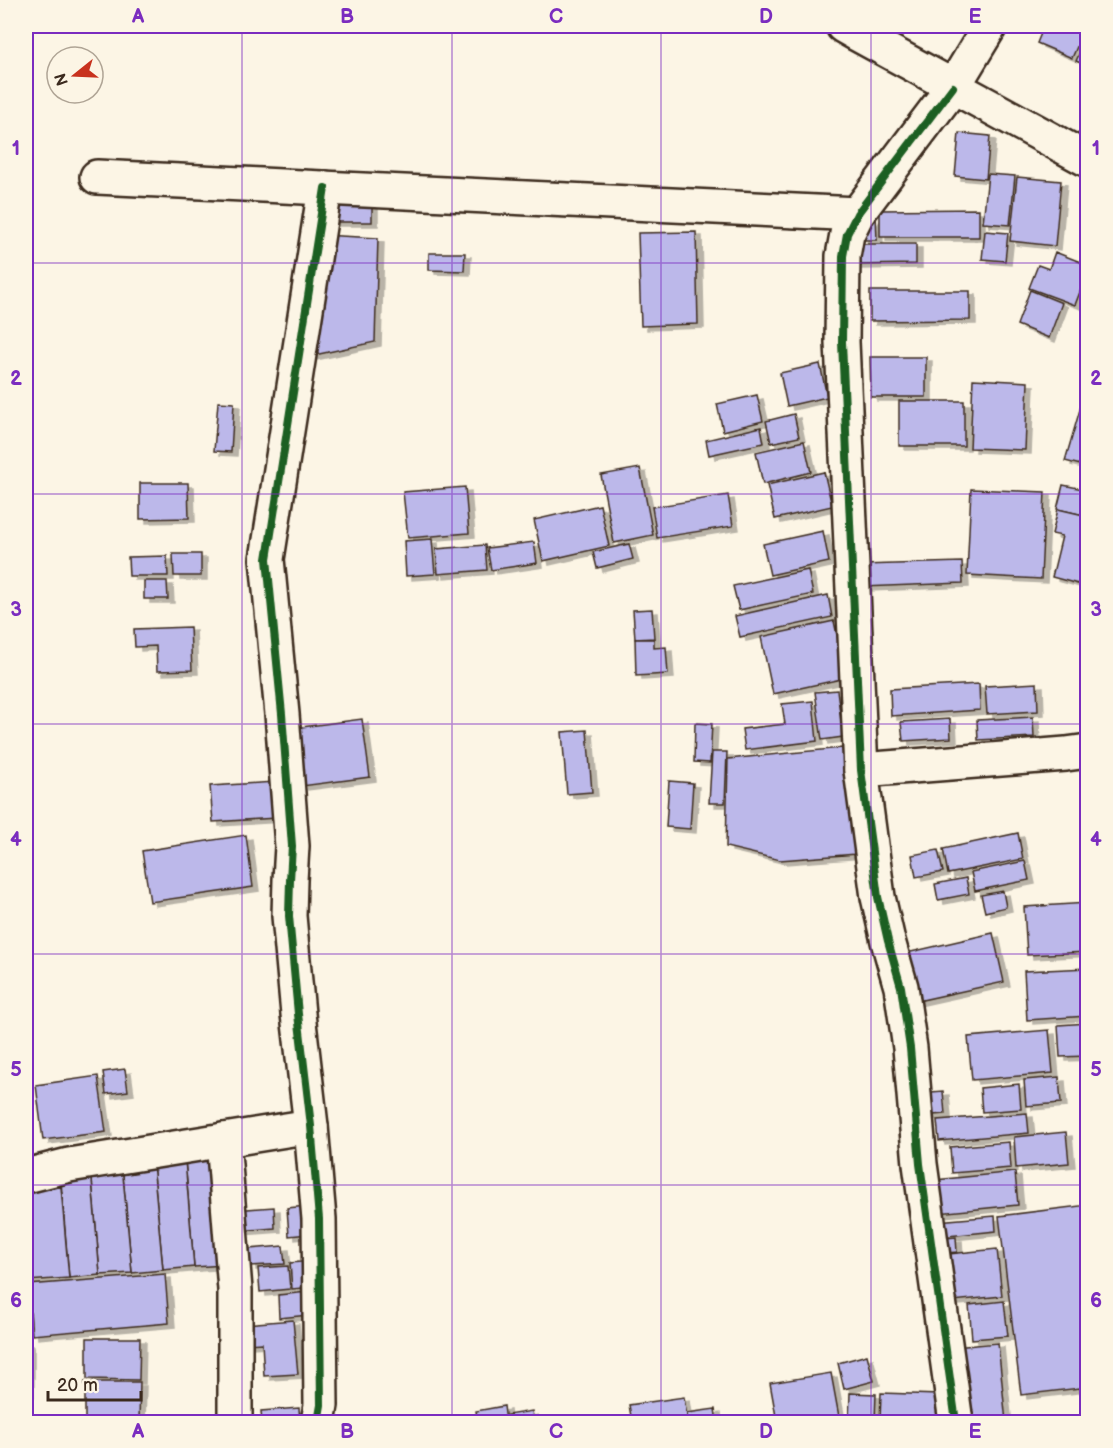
<svg xmlns="http://www.w3.org/2000/svg" width="1113" height="1448" viewBox="0 0 1113 1448" font-family="'Balsamiq Sans',sans-serif">
	<style>
		.building { fill: #bcb8ea; stroke: #3b2a1e; stroke-width: 1.5; filter: url(#shadow) }
		.lines { fill: none; stroke-linecap: round; stroke-linejoin: round }
		.minor-casing { stroke: #3b2a1e; stroke-width: 38 }
		.minor { stroke: #fcf5e5; stroke-width: 33 }
		.cycleway-casing { stroke: #fcf5e5; stroke-width: 11 }
		.cycleway { stroke: #1b5e20; stroke-width: 8 }
		.grid { fill: none; stroke: #7b2cbf; stroke-width: 1.5; stroke-opacity: 0.55 }
		.neatline { fill: none; stroke: #7b2cbf; stroke-width: 2 }
		.grid-label { font-size: 20px; text-anchor: middle; font-weight: bold; fill: #7b2cbf }
	</style>
	<defs>
		<filter id="shadow"><feDropShadow dx="6" dy="4" stdDeviation="0" flood-color="#0004"/></filter>
	</defs>
	<rect width="100%" height="100%" fill="#fcf5e5"/>
	<filter id="ink" filterUnits="userSpaceOnUse"><feTurbulence type="fractalNoise" baseFrequency=".0167" numOctaves="2"/><feDisplacementMap in="SourceGraphic" scale="12" xChannelSelector="R" yChannelSelector="G"/><feConvolveMatrix kernelMatrix="1 2 1 2 8 2 1 2 1" color-interpolation-filters="sRGB"/></filter>
	<g filter="url(#ink)">
		<g class="building">
			<polygon points="1044,26 1086,26 1072,58 1037,43"/>
			<polygon points="1088,34 1088,66 1076,61"/>
			<polygon points="959,133 990,136 986,179 955,176"/>
			<polygon points="988,174 1015,176 1010,225 983,223"/>
			<polygon points="1017,177 1061,181 1055,246 1010,241"/>
			<rect x="327" y="199" width="45" height="23"/>
			<polygon points="979,209 979,237 880,237 880,210"/>
			<polygon points="876,214 877,240 860,240"/>
			<polygon points="985,231 1008,233 1005,261 982,259"/>
			<polygon points="696,232 698,324 641,326 638,233"/>
			<polygon points="321,235 378,238 375,342 310,356"/>
			<polygon points="853,244 916,244 916,264 853,265"/>
			<polygon points="1055,252 1088,265 1088,271 1075,305 1029,288 1038,265 1049,269"/>
			<polygon points="429,253 465,253 464,271 429,270"/>
			<polygon points="1030,290 1062,303 1049,338 1017,325"/>
			<polygon points="870,291 970,291 970,320 870,321"/>
			<polygon points="870,357 926,357 926,397 871,397"/>
			<polygon points="820,364 827,397 787,406 780,373"/>
			<polygon points="973,379 1028,382 1025,450 970,448"/>
			<polygon points="757,395 763,421 723,431 717,404"/>
			<polygon points="1083,399 1088,400 1088,467 1065,461"/>
			<rect x="899" y="401" width="65" height="45"/>
			<polygon points="218,402 234,403 231,452 214,451"/>
			<polygon points="794,414 799,437 771,443 766,421"/>
			<polygon points="761,427 764,443 709,455 706,440"/>
			<polygon points="804,441 811,472 763,484 756,452"/>
			<polygon points="640,468 653,535 614,543 601,475"/>
			<polygon points="824,472 832,506 775,519 767,485"/>
			<polygon points="140,483 188,483 189,518 140,519"/>
			<polygon points="1063,485 1088,490 1088,516 1057,509"/>
			<polygon points="465,487 469,533 408,538 403,492"/>
			<polygon points="971,489 1045,492 1041,579 967,575"/>
			<polygon points="728,495 733,526 657,538 652,507"/>
			<polygon points="600,505 609,546 543,561 534,520"/>
			<polygon points="1058,509 1088,516 1088,580 1080,578 1078,584 1052,577 1062,536 1052,534"/>
			<polygon points="823,531 829,562 770,575 763,544"/>
			<polygon points="432,539 435,574 406,576 404,541"/>
			<polygon points="534,542 537,563 491,570 487,548"/>
			<polygon points="629,544 633,559 597,568 593,552"/>
			<polygon points="485,545 487,570 438,574 436,549"/>
			<polygon points="173,554 201,554 201,576 174,576"/>
			<polygon points="167,556 168,576 129,576 128,557"/>
			<polygon points="962,562 963,583 863,587 862,565"/>
			<polygon points="808,570 813,594 739,610 733,586"/>
			<polygon points="144,581 167,581 168,599 144,599"/>
			<polygon points="828,595 832,617 740,637 735,616"/>
			<polygon points="652,609 654,638 635,639 633,610"/>
			<polygon points="834,621 846,678 773,694 761,637"/>
			<polygon points="190,627 192,670 157,671 156,646 135,647 134,629"/>
			<polygon points="635,639 654,639 654,648 666,647 668,674 636,676"/>
			<polygon points="1037,683 1038,711 987,714 985,686"/>
			<polygon points="979,684 980,710 891,716 890,689"/>
			<polygon points="837,690 843,737 822,740 815,692"/>
			<polygon points="813,701 817,741 745,750 742,729 785,724 782,704"/>
			<polygon points="1033,717 1034,737 978,740 977,720"/>
			<polygon points="362,719 370,777 302,786 294,728"/>
			<polygon points="950,719 951,738 903,741 901,722"/>
			<polygon points="695,723 712,724 710,763 694,762"/>
			<polygon points="587,730 592,792 567,794 562,732"/>
			<polygon points="842,748 857,854 780,860 726,847 728,759"/>
			<polygon points="712,752 727,752 725,803 709,803"/>
			<polygon points="669,781 693,783 690,829 666,827"/>
			<polygon points="275,782 277,818 213,822 210,786"/>
			<polygon points="1018,833 1023,859 948,874 943,849"/>
			<polygon points="246,835 253,887 150,902 142,851"/>
			<polygon points="938,850 943,872 916,877 912,855"/>
			<polygon points="1025,861 1029,880 975,891 971,872"/>
			<polygon points="966,878 969,894 938,900 935,884"/>
			<polygon points="1003,891 1006,907 985,912 981,895"/>
			<polygon points="1088,903 1088,952 1027,955 1024,907"/>
			<polygon points="993,933 1004,982 913,1002 902,954"/>
			<polygon points="1088,968 1088,1016 1027,1020 1024,971"/>
			<polygon points="1088,1023 1088,1056 1060,1057 1058,1025"/>
			<polygon points="1049,1030 1053,1073 972,1080 968,1037"/>
			<polygon points="125,1069 128,1091 106,1094 103,1072"/>
			<polygon points="98,1076 106,1132 43,1140 36,1085"/>
			<polygon points="1059,1077 1061,1103 1026,1106 1024,1080"/>
			<polygon points="1019,1084 1021,1109 982,1112 980,1088"/>
			<polygon points="943,1091 945,1114 921,1116 919,1093"/>
			<polygon points="1027,1113 1029,1133 939,1141 937,1120"/>
			<polygon points="1066,1132 1069,1163 1016,1168 1014,1137"/>
			<polygon points="1009,1142 1011,1168 952,1173 950,1147"/>
			<polygon points="216,1157 225,1265 194,1267 185,1160"/>
			<polygon points="185,1160 194,1267 163,1270 153,1163"/>
			<polygon points="153,1163 163,1270 132,1273 122,1165"/>
			<polygon points="122,1165 132,1273 100,1275 91,1168"/>
			<polygon points="91,1168 100,1275 69,1278 60,1170"/>
			<polygon points="1015,1172 1018,1205 938,1213 935,1180"/>
			<polygon points="61,1187 69,1278 27,1281 26,1266 26,1190"/>
			<polygon points="1088,1205 1088,1422 1084,1422 1080,1388 1021,1395 999,1216"/>
			<polygon points="307,1206 309,1234 289,1236 287,1208"/>
			<polygon points="274,1207 275,1228 236,1231 235,1210"/>
			<polygon points="995,1216 996,1231 938,1237 937,1221"/>
			<polygon points="956,1237 957,1252 937,1254 935,1239"/>
			<polygon points="283,1246 285,1264 250,1266 249,1249"/>
			<polygon points="997,1249 1002,1296 943,1302 939,1255"/>
			<polygon points="311,1261 314,1287 292,1289 290,1263"/>
			<polygon points="288,1266 290,1289 260,1292 258,1268"/>
			<polygon points="165,1274 169,1323 32,1335 28,1285"/>
			<polygon points="308,1292 309,1315 279,1318 278,1295"/>
			<polygon points="1004,1301 1008,1336 972,1339 969,1305"/>
			<polygon points="293,1320 298,1374 264,1376 262,1343 246,1344 245,1324"/>
			<polygon points="87,1338 140,1338 139,1380 87,1379"/>
			<rect x="26" y="1342" width="2" height="51"/>
			<polygon points="998,1343 1006,1422 961,1422 954,1347"/>
			<polygon points="867,1355 874,1381 844,1389 838,1363"/>
			<polygon points="831,1373 840,1422 777,1422 770,1383"/>
			<polygon points="85,1382 140,1382 139,1421 85,1421"/>
			<polygon points="850,1393 876,1394 875,1422 849,1422"/>
			<polygon points="881,1393 939,1395 938,1422 880,1422"/>
			<polygon points="684,1397 688,1422 632,1422 629,1405"/>
			<polygon points="504,1406 506,1422 478,1422 476,1411"/>
			<polygon points="299,1408 300,1422 262,1422 261,1411"/>
			<polygon points="715,1409 717,1422 688,1422 687,1413"/>
			<polygon points="532,1411 534,1422 509,1422 507,1415"/>
			<polygon points="472,1415 473,1422 428,1422"/>
			<polygon points="423,1416 424,1422 391,1422 391,1421"/>
		</g>
		<g class="lines">
			<defs>
				<g id="minor">
					<polyline points="843,26 857,34 1088,160"/>
					<polyline points="97,177 857,214"/>
					<polyline points="861,770 1066,754 1088,751"/>
					<polyline points="223,1140 235,1290 235,1422"/>
					<polyline points="26,1176 69,1165 311,1126"/>
					<polyline points="318,1422 321,1405 319,1219 311,1126 298,1014 289,916 290,880 292,846 282,714 267,559 325,188"/>
					<polyline points="956,1422 920,1164 910,1048 901,987 888,941 878,897 861,770 842,342 843,256 847,234 857,214 953,87 990,26"/>
				</g>
			</defs>
			<use href="#minor" class="minor-casing"/>
			<use href="#minor" class="minor"/>
			<defs>
				<g id="cycleway">
					<polyline points="953,87 857,214 847,234 843,256 842,342 861,770 878,897 888,941 901,987 910,1048 920,1164 956,1422"/>
					<polyline points="318,1422 321,1405 319,1219 311,1126 298,1014 289,916 290,880 292,846 282,714 267,559 325,188"/>
				</g>
			</defs>
			<use href="#cycleway" class="cycleway-casing"/>
			<use href="#cycleway" class="cycleway"/>
		</g>
	</g>
	<path class="grid" d="M242,26V1422M452,26V1422M661,26V1422M871,26V1422M26,263H1088M26,494H1088M26,724H1088M26,954H1088M26,1185H1088"/>
	<rect width="1113" height="1448" fill="none" stroke="#fcf5e5" stroke-width="66"/>
	<g transform="translate(75 75) rotate(252)"><circle r="28" fill="#fcf5e5" stroke="#afa495" stroke-width="1.5"/>
	<path d="M0-4.5L10 22L0 15L-10 22Z" fill="#c8321e"/>
	<text y="-9" font-size="16" font-weight="bold" text-anchor="middle" fill="#3b2a1e">N</text>
	</g>
	<path d="M48 1391v9h93v-9" fill="none" stroke="#3b2a1e" stroke-width="3"/>
	<text x="57" y="1391" font-size="18" fill="#3b2a1e" stroke="#fcf5e5" stroke-width="4.5" paint-order="stroke">20 m</text>
	<rect x="33" y="33" width="1047" height="1382" class="neatline"/>
	<g class="grid-label">
		<text x="138" y="23">A</text>
		<text x="347" y="23">B</text>
		<text x="556" y="23">C</text>
		<text x="766" y="23">D</text>
		<text x="975" y="23">E</text>
		<text x="16" y="155">1</text>
		<text x="1096" y="155">1</text>
		<text x="16" y="385">2</text>
		<text x="1096" y="385">2</text>
		<text x="16" y="616">3</text>
		<text x="1096" y="616">3</text>
		<text x="16" y="846">4</text>
		<text x="1096" y="846">4</text>
		<text x="16" y="1076">5</text>
		<text x="1096" y="1076">5</text>
		<text x="16" y="1307">6</text>
		<text x="1096" y="1307">6</text>
		<text x="138" y="1438">A</text>
		<text x="347" y="1438">B</text>
		<text x="556" y="1438">C</text>
		<text x="766" y="1438">D</text>
		<text x="975" y="1438">E</text>
	</g>
</svg>
